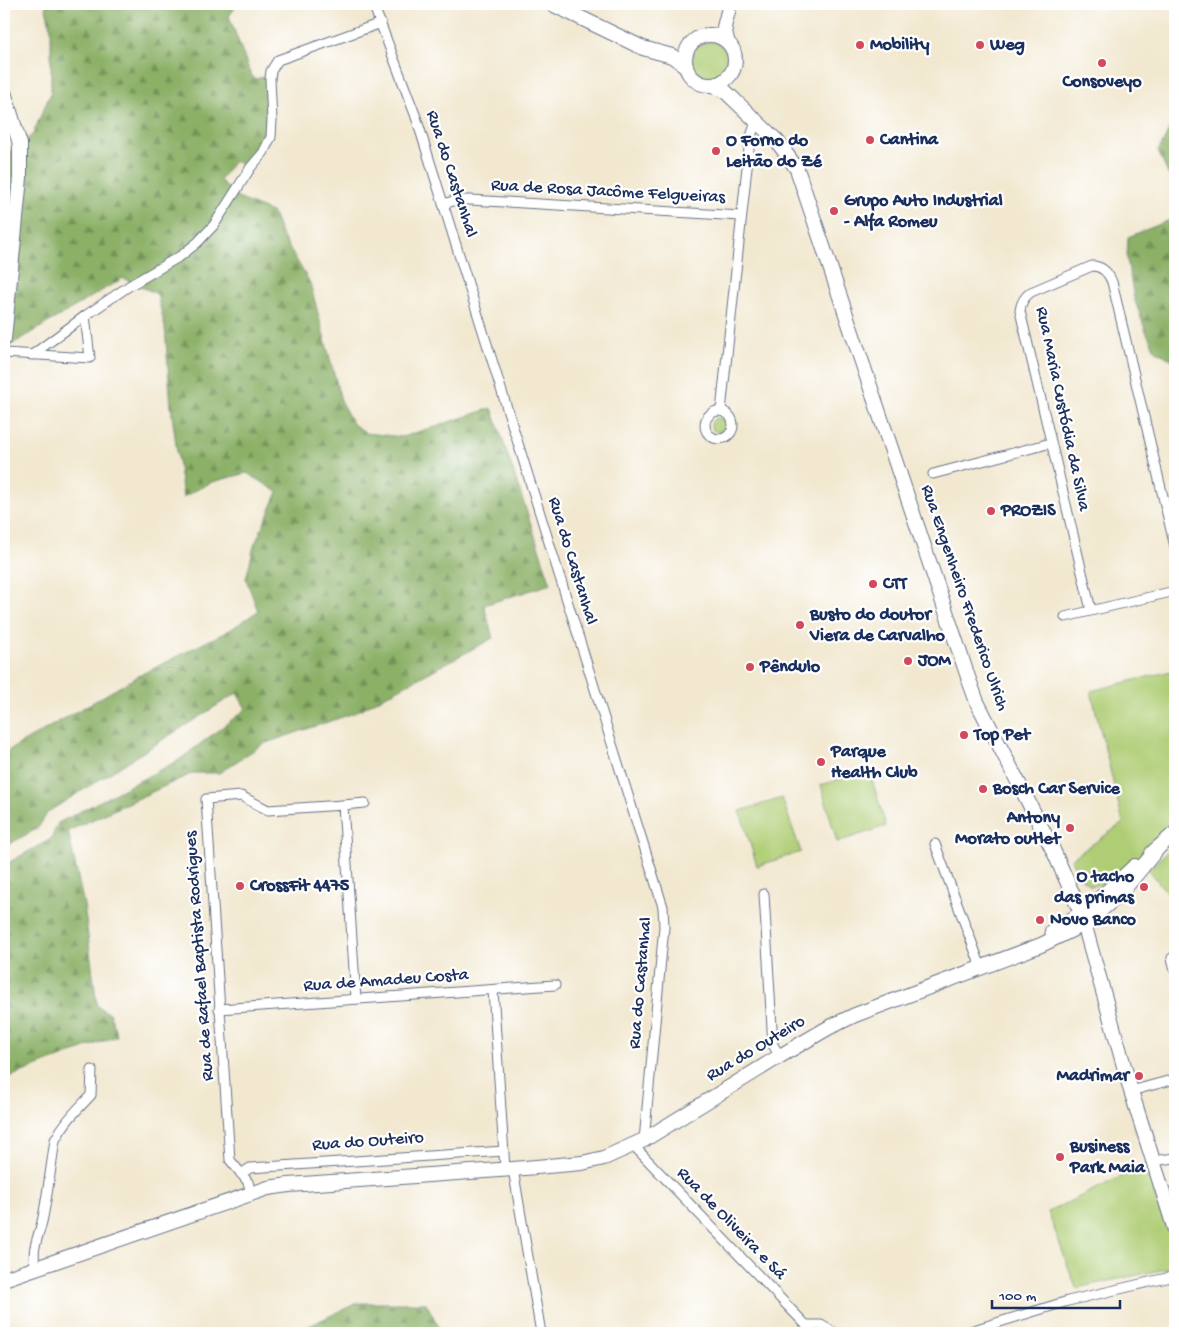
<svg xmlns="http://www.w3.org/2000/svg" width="1179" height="1337" viewBox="0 0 1179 1337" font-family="'Gochi Hand',sans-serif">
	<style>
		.grass { fill: #afcd74; stroke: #657e69 }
		.forest { fill: url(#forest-firs); stroke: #537062 }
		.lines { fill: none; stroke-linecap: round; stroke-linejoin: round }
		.street-casing { stroke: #667086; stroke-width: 11 }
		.secondary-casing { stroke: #667086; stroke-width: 16 }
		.street { stroke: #fff; stroke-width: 9 }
		.secondary { stroke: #fff; stroke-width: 14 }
		.poi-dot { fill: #d1495b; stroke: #fff; stroke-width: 2 }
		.labels { text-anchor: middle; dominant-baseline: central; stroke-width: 4.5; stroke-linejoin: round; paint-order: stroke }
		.poi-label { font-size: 18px; font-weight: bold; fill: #1b2f5e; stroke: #fff; text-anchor: start }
		.street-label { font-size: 18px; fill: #1b2f5e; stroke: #fff }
	</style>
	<defs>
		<pattern id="forest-firs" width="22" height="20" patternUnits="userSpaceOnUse" patternTransform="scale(1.25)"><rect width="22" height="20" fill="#8bb066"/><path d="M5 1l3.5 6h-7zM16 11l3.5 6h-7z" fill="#719057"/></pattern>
	</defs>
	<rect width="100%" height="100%" fill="#fff"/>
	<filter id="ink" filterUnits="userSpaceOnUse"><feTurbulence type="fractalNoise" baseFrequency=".02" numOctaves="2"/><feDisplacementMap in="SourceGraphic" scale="10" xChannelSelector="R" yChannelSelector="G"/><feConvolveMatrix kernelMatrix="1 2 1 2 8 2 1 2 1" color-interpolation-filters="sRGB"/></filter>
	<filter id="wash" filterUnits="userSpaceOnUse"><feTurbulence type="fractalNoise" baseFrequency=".0096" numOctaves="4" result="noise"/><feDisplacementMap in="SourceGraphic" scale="20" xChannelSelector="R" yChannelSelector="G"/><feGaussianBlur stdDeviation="1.12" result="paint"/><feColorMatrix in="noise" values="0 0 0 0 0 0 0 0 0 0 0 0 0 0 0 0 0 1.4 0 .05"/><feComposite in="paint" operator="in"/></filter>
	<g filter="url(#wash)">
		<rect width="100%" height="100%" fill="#f2e8d0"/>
		<g class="grass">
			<circle cx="710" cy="60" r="18"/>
			<circle cx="718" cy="425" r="7"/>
			<polygon points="1175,670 1175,825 1106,883 1091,886 1078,876 1071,859 1123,823 1091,691"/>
			<polygon points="869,770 886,826 837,842 821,785"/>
			<polygon points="782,798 801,852 757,866 740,811"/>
			<polygon points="1175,844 1175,902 1148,870"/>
			<polygon points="1147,1164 1175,1250 1175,1267 1076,1288 1048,1212"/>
		</g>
		<g class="forest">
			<polygon points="45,4 238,4 229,16 249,70 254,79 265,77 268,104 263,144 246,166 234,161 220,180 238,198 272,212 281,234 310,283 342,404 353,424 366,433 402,437 492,408 551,584 484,605 493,638 354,713 263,744 219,773 193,773 68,831 84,905 97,1006 110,1014 117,1036 4,1079 4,865 51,839 58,823 179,760 246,709 237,693 48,812 38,828 4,847 4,753 142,674 230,630 258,611 246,579 254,546 278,492 247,473 212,482 183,497 171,407 165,327 157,294 123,278 9,346 26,187 24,142 33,134 51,92 51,30"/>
			<path d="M1175,105V179L1169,176L1158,151C1167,137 1173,122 1175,105Z"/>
			<polygon points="13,150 18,155 4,284 4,153"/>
			<polygon points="1175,218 1175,362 1155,350 1145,329 1134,298 1127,259 1128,237"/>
			<polygon points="357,1303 426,1303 442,1333 294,1333"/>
		</g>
	</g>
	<g filter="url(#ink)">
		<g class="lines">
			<defs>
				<g id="street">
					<polyline points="373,4 416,117 663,907 664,927 644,1140"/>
					<polyline points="443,204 457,200 471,200 741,216"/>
					<polyline points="4,353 90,358 85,316"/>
					<polyline points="32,355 85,316 129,286 182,255 198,242 214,225 251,167 263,153 271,137 272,120 270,79 271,71 278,60 381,23"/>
					<circle cx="719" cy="425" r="14"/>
					<polyline points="721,411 750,139 756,122"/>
					<polyline points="933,474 1051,443"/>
					<path d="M1091,610L1020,311C1021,302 1024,297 1031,292L1092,266C1102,266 1108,272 1112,282L1175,547"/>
					<polyline points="1065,617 1175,591"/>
					<polyline points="935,844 981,967"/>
					<polyline points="764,894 773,1045 780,1056"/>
					<polyline points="1175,956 1172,958 1175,970"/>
					<polyline points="493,990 505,1169"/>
					<polyline points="356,999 343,805 365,803"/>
					<polyline points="219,1009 555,985"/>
					<polyline points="1131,1091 1175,1079"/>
					<polyline points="633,1145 806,1325"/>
					<polyline points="1153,1161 1175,1158"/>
					<polyline points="513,1169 541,1333"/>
					<polyline points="241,1174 250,1168 504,1151"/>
					<polyline points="251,1193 248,1182 230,1160 206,799 241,796 268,810 343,805"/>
					<path d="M36,1267C30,1249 40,1235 43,1217C48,1192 51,1166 55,1140C64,1122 78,1109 91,1095L92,1070"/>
					<polyline points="813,1333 806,1325 821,1325 835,1333"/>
					<polyline points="964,1333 1068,1301 1175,1276"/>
				</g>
				<g id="secondary">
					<polyline points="552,4 643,48 672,56 686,66"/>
					<circle cx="710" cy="60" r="25"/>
					<polyline points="727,40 724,27 730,4"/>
					<polyline points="713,85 726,92 777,141 797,169 969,680 977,702 1054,852 1081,913 1131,1091 1175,1230"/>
					<polyline points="4,92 20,144 20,178 4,339"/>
					<polyline points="1152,853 1175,833"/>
					<polyline points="1052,931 1087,910 1135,866"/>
					<polyline points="4,1279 268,1188 289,1185 513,1169 582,1163 604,1158 644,1140 780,1056 828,1028 855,1015 1041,945 1084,924 1120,894 1158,848"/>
				</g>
			</defs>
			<use href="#street" class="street-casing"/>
			<use href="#secondary" class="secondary-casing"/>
			<use href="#street" class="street"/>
			<use href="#secondary" class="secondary"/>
		</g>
	</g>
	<g class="poi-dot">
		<circle cx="860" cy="45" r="5"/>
		<circle cx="980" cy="45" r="5"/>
		<circle cx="1102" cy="63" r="5"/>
		<circle cx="870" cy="140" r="5"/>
		<circle cx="716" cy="151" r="5"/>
		<circle cx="834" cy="211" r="5"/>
		<circle cx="991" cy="511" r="5"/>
		<circle cx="873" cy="584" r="5"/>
		<circle cx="800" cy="625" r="5"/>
		<circle cx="908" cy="661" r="5"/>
		<circle cx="750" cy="667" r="5"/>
		<circle cx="964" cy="735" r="5"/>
		<circle cx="821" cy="762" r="5"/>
		<circle cx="983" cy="789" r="5"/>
		<circle cx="1070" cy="828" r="5"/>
		<circle cx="240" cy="886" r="5"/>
		<circle cx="1144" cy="887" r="5"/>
		<circle cx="1040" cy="920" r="5"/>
		<circle cx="1139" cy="1076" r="5"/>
		<circle cx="1060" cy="1157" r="5"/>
	</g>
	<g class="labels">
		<g class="poi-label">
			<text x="870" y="45">Mobility</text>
			<text x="990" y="45">Weg</text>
			<text x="1102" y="82" text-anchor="middle">Consoveyo</text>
			<text x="880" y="140">Cantina</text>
			<text x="726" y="141">O Forno do<tspan x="726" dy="21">Leitão do Zé</tspan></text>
			<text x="844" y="201">Grupo Auto Industrial<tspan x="844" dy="21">- Alfa Romeu</tspan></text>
			<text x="1001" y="511">PROZIS</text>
			<text x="883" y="584">CTT</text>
			<text x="810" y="615">Busto do doutor<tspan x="810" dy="21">Viera de Carvalho</tspan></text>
			<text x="918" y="661">JOM</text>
			<text x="760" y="667">Pêndulo</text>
			<text x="974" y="735">Top Pet</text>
			<text x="831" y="752">Parque<tspan x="831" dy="21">Health Club</tspan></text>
			<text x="993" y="789">Bosch Car Service</text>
			<text x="1060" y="818" text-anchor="end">Antony<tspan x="1060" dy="21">Morato outlet</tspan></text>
			<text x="1134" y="877" text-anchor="end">O tacho<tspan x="1134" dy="21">das primas</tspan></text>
			<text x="250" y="886">CrossFit 4475</text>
			<text x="1050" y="920">Novo Banco</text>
			<text x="1129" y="1076" text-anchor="end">Madrimar</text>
			<text x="1070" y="1147">Business<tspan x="1070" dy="21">Park Maia</tspan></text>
		</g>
		<g class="street-label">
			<text transform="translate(451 174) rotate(72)">Rua do Castanhal</text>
			<text transform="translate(608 192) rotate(3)">Rua de Rosa Jacôme Felgueiras</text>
			<text transform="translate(1062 409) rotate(78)">Rua Maria Custódia da Silva</text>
			<text transform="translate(572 561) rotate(73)">Rua do Castanhal</text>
			<text transform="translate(964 598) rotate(71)">Rua Engenheiro Frederico Ulrich</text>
			<text transform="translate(200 956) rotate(-94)">Rua de Rafael Baptista Rodrigues</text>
			<text transform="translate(386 981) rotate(-4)">Rua de Amadeu Costa</text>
			<text transform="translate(641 983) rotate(-85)">Rua do Castanhal</text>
			<text transform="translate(756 1049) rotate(-31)">Rua do Outeiro</text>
			<text transform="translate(368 1142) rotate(-4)">Rua do Outeiro</text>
			<text transform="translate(731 1224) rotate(46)">Rua de Oliveira e Sá</text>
		</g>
	</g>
	<rect width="1179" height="1337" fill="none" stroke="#fff" stroke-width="20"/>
	<path d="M992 1300v8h128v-8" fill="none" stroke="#1b2f5e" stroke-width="2.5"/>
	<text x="999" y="1300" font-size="15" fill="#1b2f5e" stroke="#ffffff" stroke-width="4" paint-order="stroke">100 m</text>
</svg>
